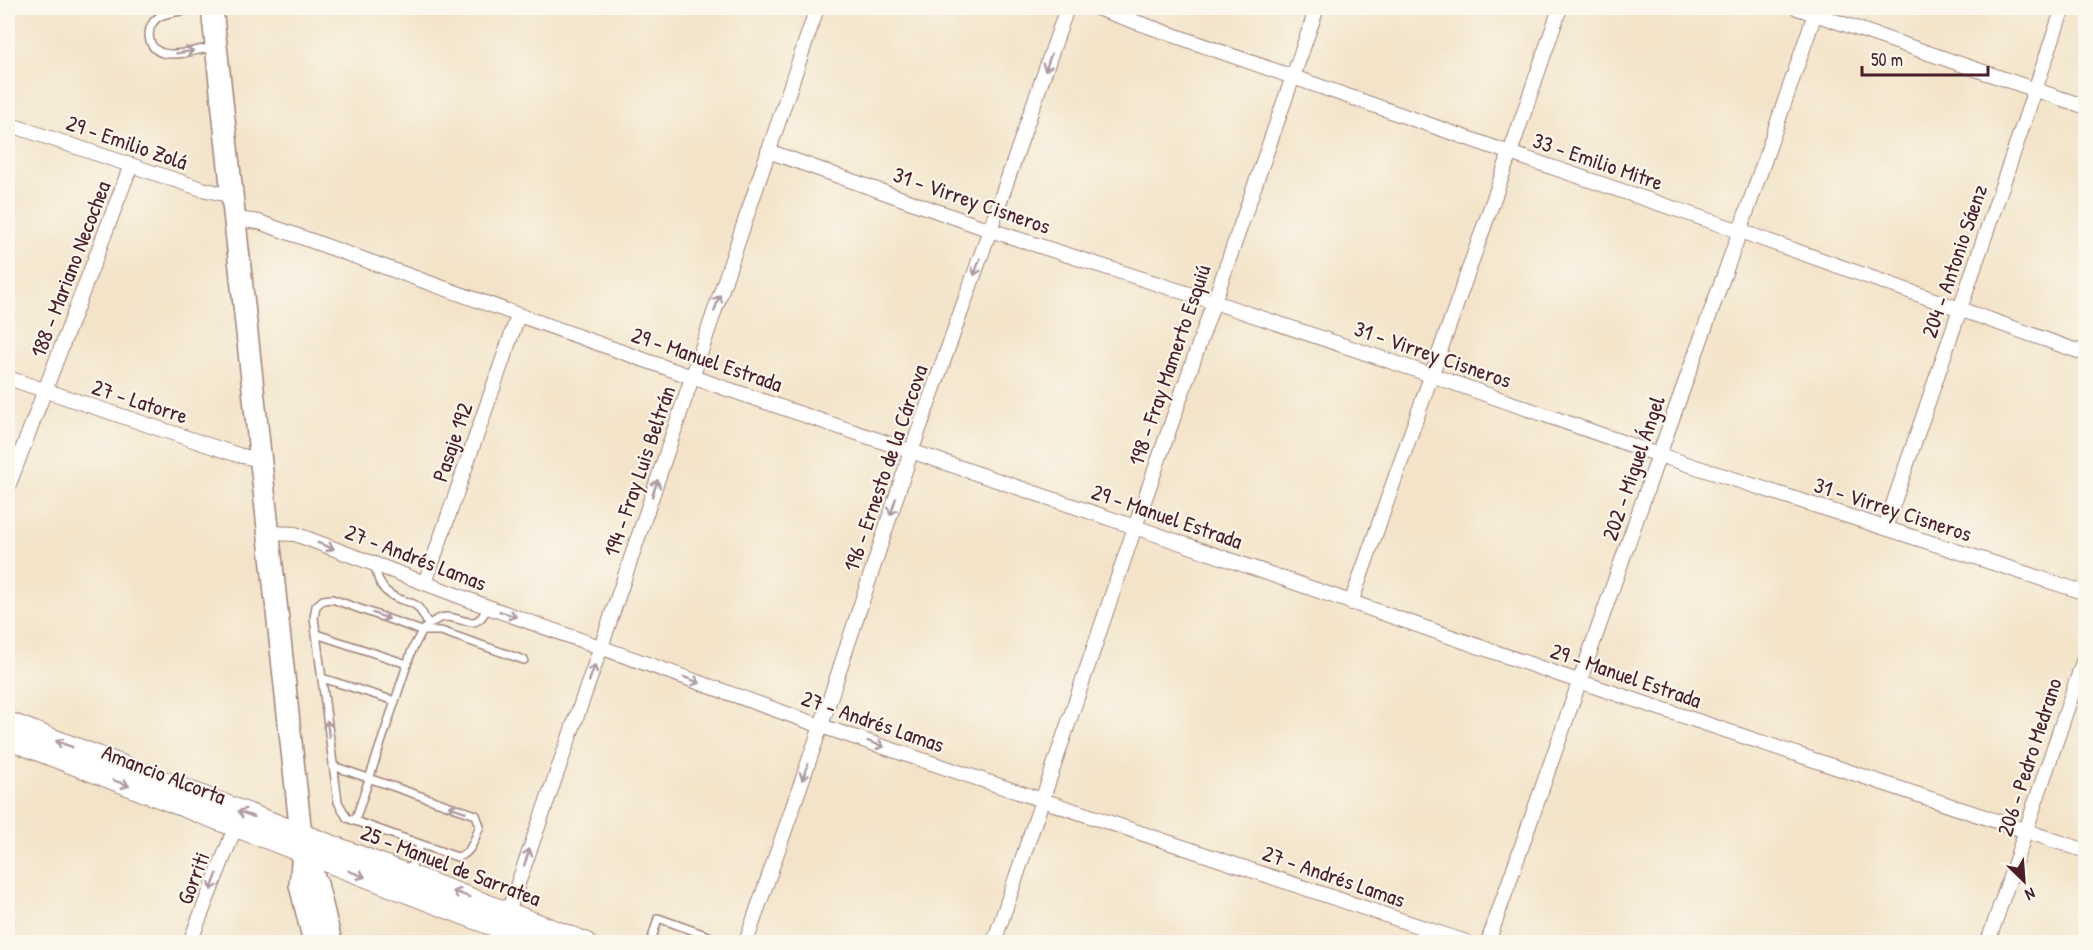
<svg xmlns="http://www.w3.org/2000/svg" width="2093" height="950" viewBox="0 0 2093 950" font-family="'Patrick Hand',sans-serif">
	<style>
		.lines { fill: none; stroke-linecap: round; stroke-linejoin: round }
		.service-casing { stroke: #9e827a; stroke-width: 10 }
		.minor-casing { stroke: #9e827a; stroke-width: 16 }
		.secondary-casing { stroke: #9e827a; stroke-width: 22 }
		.primary-casing { stroke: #9e827a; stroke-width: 24 }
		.service { stroke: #fff; stroke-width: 7 }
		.minor { stroke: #fff; stroke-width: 14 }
		.secondary { stroke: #fff; stroke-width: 20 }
		.primary { stroke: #fff; stroke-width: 21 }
		.oneway { stroke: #ae9aa0 }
		.labels { text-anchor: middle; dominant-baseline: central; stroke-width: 4.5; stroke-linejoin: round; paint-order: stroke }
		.street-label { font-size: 22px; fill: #4a1f2b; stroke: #fbf7ec }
	</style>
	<rect width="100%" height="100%" fill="#fbf7ec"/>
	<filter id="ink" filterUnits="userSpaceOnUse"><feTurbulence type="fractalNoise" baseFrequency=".0167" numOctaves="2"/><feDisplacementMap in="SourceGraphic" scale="12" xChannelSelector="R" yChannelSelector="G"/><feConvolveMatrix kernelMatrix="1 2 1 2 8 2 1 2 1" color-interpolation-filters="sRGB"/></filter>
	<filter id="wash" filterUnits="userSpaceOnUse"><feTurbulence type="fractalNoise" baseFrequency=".008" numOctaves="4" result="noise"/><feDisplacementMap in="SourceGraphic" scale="24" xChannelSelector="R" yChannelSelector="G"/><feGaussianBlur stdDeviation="1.35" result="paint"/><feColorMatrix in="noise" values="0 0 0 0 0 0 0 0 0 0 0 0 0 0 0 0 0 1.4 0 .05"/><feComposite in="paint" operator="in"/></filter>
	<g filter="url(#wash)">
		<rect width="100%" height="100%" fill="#f3e4c9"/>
	</g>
	<g filter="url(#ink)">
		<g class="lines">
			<defs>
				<g id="service">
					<path d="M209,8C194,10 177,10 163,15C145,21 144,48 163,53C178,57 199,49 214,47"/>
					<path d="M375,566C377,575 379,585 386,591C406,609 414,591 428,625"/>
					<polyline points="316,634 407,664"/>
					<polyline points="322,678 395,701"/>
					<path d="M333,766L476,815L480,826C474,839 472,854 457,857L355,821L412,650L422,631H441L524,660"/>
					<path d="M355,821L347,818L338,802L314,618L316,606L323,600L332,599L422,631C428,625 438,617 447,617C467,619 476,632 488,607"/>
					<polyline points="409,874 420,845"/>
					<polyline points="651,942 658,918 725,942"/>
				</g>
				<g id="minor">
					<polyline points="1096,8 1510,153 1740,231 2086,354"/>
					<polyline points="1797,8 2086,107"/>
					<polyline points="8,124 202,189 233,196"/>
					<polyline points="768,151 990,230 1214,302 1431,375 1659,455 2086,593"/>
					<polyline points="235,219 259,222 692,377 1135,527 1581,682 2086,851"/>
					<polyline points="8,378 238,455 260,460"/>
					<polyline points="8,487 131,165"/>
					<polyline points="1885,528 2063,8"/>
					<polyline points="270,533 295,534 488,607 821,726 1466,942"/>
					<polyline points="425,583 518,316"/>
					<polyline points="1351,603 1510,153 1560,8"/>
					<polyline points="508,912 601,647 817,8"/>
					<polyline points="190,942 235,828"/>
					<polyline points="746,942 821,726 911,452 990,230 1067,8"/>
					<polyline points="994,942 1135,527 1317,8"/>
					<polyline points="1488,942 1659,455 1740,231 1817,8"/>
					<polyline points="1988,942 2086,653"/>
				</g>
				<g id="secondary">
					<polyline points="8,722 585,942"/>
					<polyline points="8,739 535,942"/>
				</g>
				<g id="primary">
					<polyline points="212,8 303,853 300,885 314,942"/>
					<polyline points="303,854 317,884 331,942"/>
				</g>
			</defs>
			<use href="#service" class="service-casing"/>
			<use href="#minor" class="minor-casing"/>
			<use href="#secondary" class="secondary-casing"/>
			<use href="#primary" class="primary-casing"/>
			<use href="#service" class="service"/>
			<use href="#minor" class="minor"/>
			<use href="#secondary" class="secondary"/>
			<use href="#primary" class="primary"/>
		</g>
		<defs><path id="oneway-shaft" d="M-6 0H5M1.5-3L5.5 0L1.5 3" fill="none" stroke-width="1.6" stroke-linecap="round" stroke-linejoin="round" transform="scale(1.5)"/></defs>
		<g class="oneway">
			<use href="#oneway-shaft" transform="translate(185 52) rotate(-9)"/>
			<use href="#oneway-shaft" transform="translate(1048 63) rotate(109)"/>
			<use href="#oneway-shaft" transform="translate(977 267) rotate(110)"/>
			<use href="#oneway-shaft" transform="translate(717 303) rotate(-72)"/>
			<use href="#oneway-shaft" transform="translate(655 488) rotate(-71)"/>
			<use href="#oneway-shaft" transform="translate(893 507) rotate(108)"/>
			<use href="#oneway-shaft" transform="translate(326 546) rotate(21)"/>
			<use href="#oneway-shaft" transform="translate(508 614) rotate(19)"/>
			<use href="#oneway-shaft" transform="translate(381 616) rotate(20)"/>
			<use href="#oneway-shaft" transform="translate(592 673) rotate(-71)"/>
			<use href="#oneway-shaft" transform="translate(692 680) rotate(20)"/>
			<use href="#oneway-shaft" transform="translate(328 729) rotate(-97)"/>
			<use href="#oneway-shaft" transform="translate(64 744) rotate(-159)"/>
			<use href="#oneway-shaft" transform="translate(876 744) rotate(19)"/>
			<use href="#oneway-shaft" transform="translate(805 772) rotate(109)"/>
			<use href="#oneway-shaft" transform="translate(121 783) rotate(21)"/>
			<use href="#oneway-shaft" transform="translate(457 809) rotate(-161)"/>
			<use href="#oneway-shaft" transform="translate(246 814) rotate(-160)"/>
			<use href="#oneway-shaft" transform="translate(527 857) rotate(-71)"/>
			<use href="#oneway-shaft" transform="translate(357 874) rotate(21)"/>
			<use href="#oneway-shaft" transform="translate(214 882) rotate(111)"/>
			<use href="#oneway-shaft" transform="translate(461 894) rotate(-159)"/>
		</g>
	</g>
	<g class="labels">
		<g class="street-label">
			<text transform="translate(127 142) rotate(19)">29 - Emilio Zolá</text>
			<text transform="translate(1598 161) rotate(19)">33 - Emilio Mitre</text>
			<text transform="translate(972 200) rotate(19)">31 - Virrey Cisneros</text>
			<text transform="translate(1954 261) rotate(-71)">204 - Antonio Sáenz</text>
			<text transform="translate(70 269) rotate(-69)">188 - Mariano Necochea</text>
			<text transform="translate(1433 354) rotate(19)">31 - Virrey Cisneros</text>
			<text transform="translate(707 359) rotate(19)">29 - Manuel Estrada</text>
			<text transform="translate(1169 365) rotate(-71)">198 - Fray Mamerto Esquiú</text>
			<text transform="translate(140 401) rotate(18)">27 - Latorre</text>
			<text transform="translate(452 442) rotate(-71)">Pasaje 192</text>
			<text transform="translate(885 468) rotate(-71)">196 - Ernesto de la Cárcova</text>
			<text transform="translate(1633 468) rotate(-71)">202 - Miguel Ángel</text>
			<text transform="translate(639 471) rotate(-71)">194 - Fray Luis Beltrán</text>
			<text transform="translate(1893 509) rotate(18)">31 - Virrey Cisneros</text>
			<text transform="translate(1167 516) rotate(19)">29 - Manuel Estrada</text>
			<text transform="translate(416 557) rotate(21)">27 - Andrés Lamas</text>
			<text transform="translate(1626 675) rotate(19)">29 - Manuel Estrada</text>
			<text transform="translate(873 721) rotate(19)">27 - Andrés Lamas</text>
			<text transform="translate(2029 757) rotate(-72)">206 - Pedro Medrano</text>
			<text transform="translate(164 774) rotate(21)">Amancio Alcorta</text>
			<text transform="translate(451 865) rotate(21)">25 - Manuel de Sarratea</text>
			<text transform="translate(1334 876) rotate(19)">27 - Andrés Lamas</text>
			<text transform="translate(193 878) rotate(-69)">Gorriti</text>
		</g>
	</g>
	<rect width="2093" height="950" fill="none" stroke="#fbf7ec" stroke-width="30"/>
	<g transform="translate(2024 881) rotate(155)" stroke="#fbf7ec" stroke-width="4.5" paint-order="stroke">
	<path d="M0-4.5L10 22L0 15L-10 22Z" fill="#4a1f2b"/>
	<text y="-9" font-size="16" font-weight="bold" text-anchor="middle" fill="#4a1f2b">N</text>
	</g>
	<path d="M1862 66v9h126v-9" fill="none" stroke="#4a1f2b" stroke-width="3"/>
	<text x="1871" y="66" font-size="18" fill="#4a1f2b" stroke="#fbf7ec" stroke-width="4.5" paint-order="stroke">50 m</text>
</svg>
